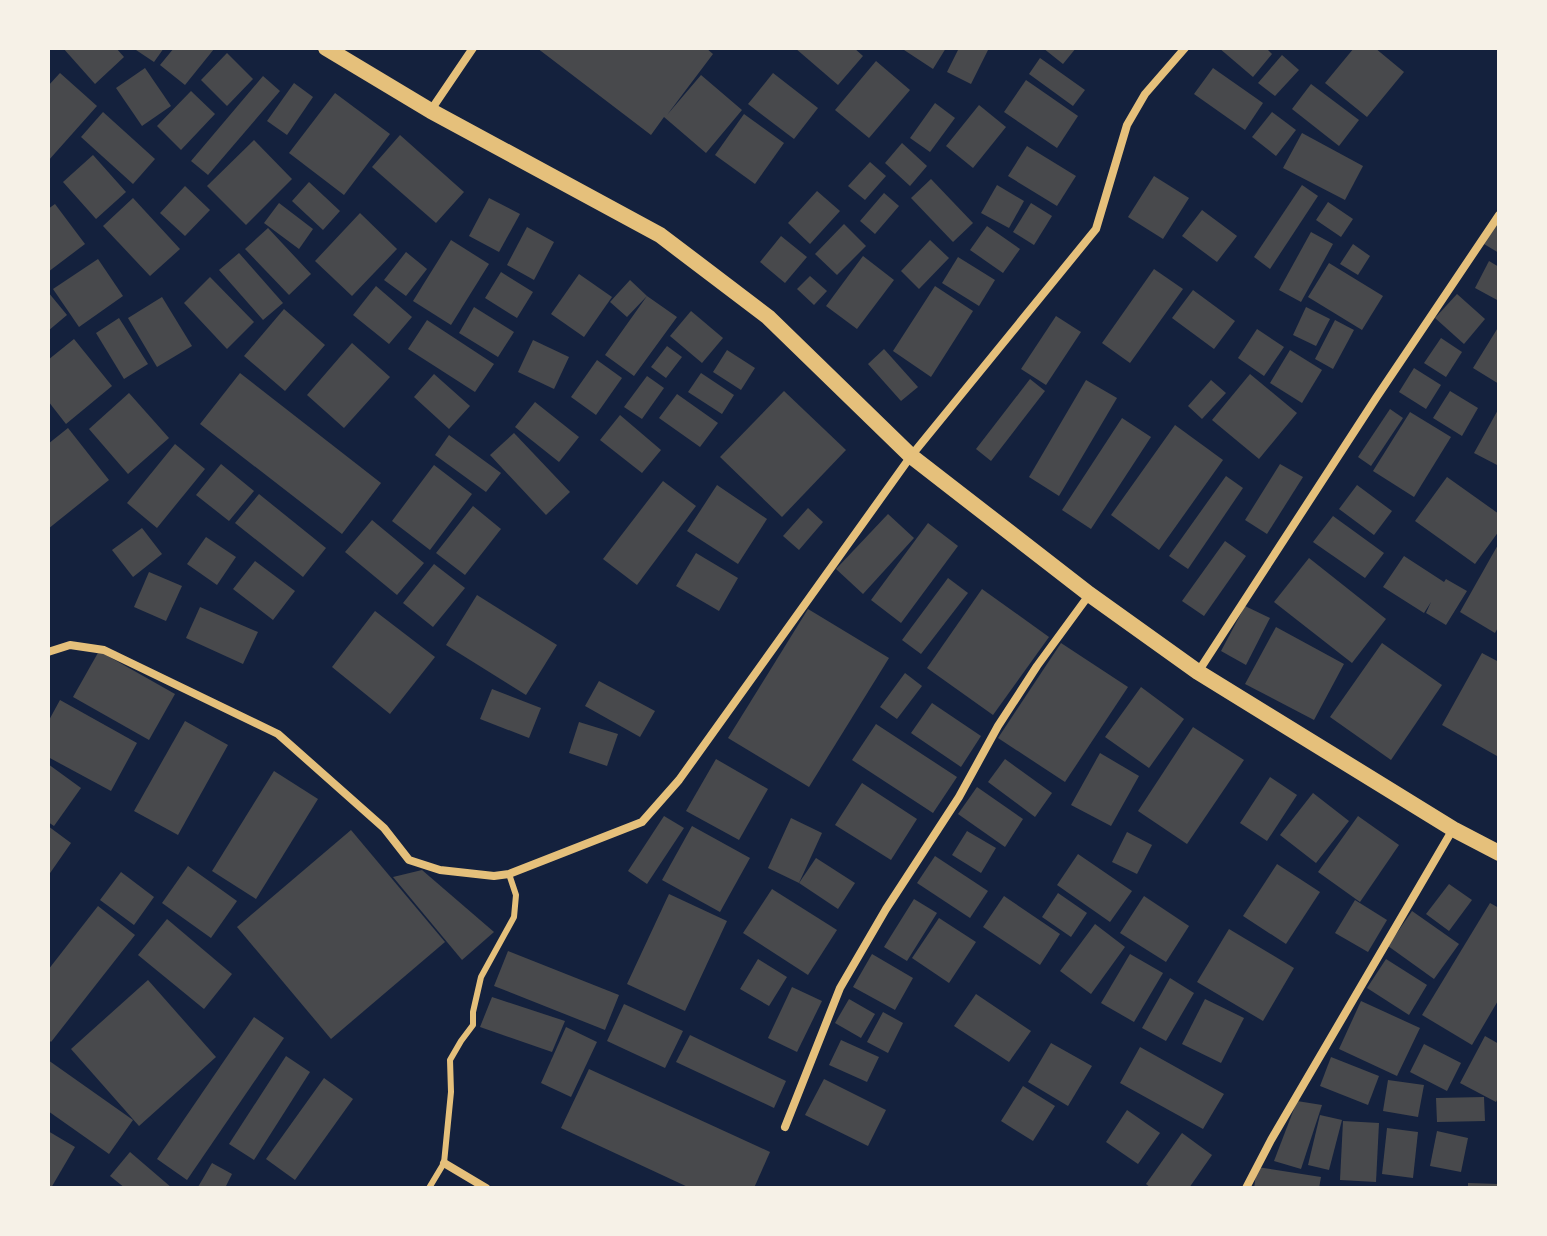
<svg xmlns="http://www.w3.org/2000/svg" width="1547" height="1236" viewBox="0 0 1547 1236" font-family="Literata,serif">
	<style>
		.building { fill: #48494c }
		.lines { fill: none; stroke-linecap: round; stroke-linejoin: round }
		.service { stroke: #e5c07b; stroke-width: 6 }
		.minor { stroke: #e5c07b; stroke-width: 8 }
		.secondary { stroke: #e5c07b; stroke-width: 16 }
	</style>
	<rect width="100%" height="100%" fill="#14213d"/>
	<g class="building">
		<polygon points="63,48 116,48 124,57 95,84"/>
		<polygon points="133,48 164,48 154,62"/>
		<polygon points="174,48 212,48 214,49 185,85 160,65"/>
		<polygon points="537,48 706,48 713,54 667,115 701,75 742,110 706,153 664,117 651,135"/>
		<polygon points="795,48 854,48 863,56 838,85"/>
		<polygon points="901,48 946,48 933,69"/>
		<polygon points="959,48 984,48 988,50 971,84 947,72"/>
		<polygon points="1043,48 1076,48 1063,64"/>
		<polygon points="1219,48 1266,48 1272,54 1253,77"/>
		<polygon points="1354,48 1375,48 1404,72 1367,117 1325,83"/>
		<polygon points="227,53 253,79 227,106 201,80"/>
		<polygon points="1282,55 1299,70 1275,96 1258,83"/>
		<polygon points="1040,58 1085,90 1073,106 1029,74"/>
		<polygon points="876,61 910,90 869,138 835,110"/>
		<polygon points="145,68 171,106 142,126 116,88"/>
		<polygon points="1213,68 1263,103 1245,130 1194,94"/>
		<polygon points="60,73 97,106 48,161 48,86"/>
		<polygon points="773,73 818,108 794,139 748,104"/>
		<polygon points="263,76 280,91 208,175 191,161"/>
		<polygon points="1026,80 1078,116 1057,148 1004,112"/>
		<polygon points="294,83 313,97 287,135 267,121"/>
		<polygon points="1311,84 1359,120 1339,146 1292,109"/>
		<polygon points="191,91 215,114 181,150 157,126"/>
		<polygon points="335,93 390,134 344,195 289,153"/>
		<polygon points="935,103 955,118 930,152 910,138"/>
		<polygon points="979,105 1006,127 973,168 946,146"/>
		<polygon points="103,112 155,159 133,184 81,137"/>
		<polygon points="1272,112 1296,130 1276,156 1252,137"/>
		<polygon points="744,114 784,143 755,184 715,155"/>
		<polygon points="1302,133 1363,166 1345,200 1283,168"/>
		<polygon points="400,135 464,192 436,223 372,167"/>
		<polygon points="254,140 292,179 246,225 207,186"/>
		<polygon points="902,143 927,166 910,186 885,163"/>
		<polygon points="1027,146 1076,176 1057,206 1008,176"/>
		<polygon points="93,155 126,192 96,219 63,182"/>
		<polygon points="870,162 886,176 865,200 848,186"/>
		<polygon points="1154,176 1189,198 1163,239 1128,217"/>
		<polygon points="931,179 973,223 953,242 911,198"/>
		<polygon points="309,182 340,211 323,230 292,201"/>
		<polygon points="997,185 1024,201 1009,228 981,213"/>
		<polygon points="1302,185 1318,196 1270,269 1254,257"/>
		<polygon points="185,186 210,210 185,236 160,213"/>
		<polygon points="817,191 840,211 810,244 788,223"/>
		<polygon points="884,193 899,206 875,234 860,221"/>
		<polygon points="133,198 180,249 150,276 103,226"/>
		<polygon points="489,198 520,214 499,252 469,236"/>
		<polygon points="1328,202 1353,219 1341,237 1316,220"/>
		<polygon points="279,203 313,229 299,249 264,223"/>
		<polygon points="1031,203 1052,216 1034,245 1013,232"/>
		<polygon points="55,204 85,244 48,272 48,209"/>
		<polygon points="1202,210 1237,236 1217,262 1182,236"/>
		<polygon points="360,213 397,249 352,296 315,261"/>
		<polygon points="1499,219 1499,253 1484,244"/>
		<polygon points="844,224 866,246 837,275 815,254"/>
		<polygon points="987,226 1020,249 1003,273 970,250"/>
		<polygon points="527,227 554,242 534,280 507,265"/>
		<polygon points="268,228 311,274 289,295 245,249"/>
		<polygon points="1311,232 1333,244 1301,302 1279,290"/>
		<polygon points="781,236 807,257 785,283 760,262"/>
		<polygon points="451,240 489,264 451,325 413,301"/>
		<polygon points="930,240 949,258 919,289 901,271"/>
		<polygon points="1353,244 1370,256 1358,275 1340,264"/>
		<polygon points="406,252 427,269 406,296 384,280"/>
		<polygon points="239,253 283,303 263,320 219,270"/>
		<polygon points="863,256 894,280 857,329 826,306"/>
		<polygon points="958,257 995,280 979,306 942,283"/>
		<polygon points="98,259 123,296 79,327 53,289"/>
		<polygon points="1489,261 1499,267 1499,301 1475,288"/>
		<polygon points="1329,263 1383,296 1362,330 1308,297"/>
		<polygon points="1154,269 1183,289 1130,363 1102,343"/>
		<polygon points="501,272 533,292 517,318 485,298"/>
		<polygon points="579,274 612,297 584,337 551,314"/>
		<polygon points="810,276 827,291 814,305 797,289"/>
		<polygon points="210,277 254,322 227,349 184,303"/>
		<polygon points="630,280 647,296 677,317 634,376 605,355 647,296 627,317 610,302"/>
		<polygon points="376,286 412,317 389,344 353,315"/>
		<polygon points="935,286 973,311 931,377 893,351"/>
		<polygon points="1193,290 1235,321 1214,349 1172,318"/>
		<polygon points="48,292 67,315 48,331"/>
		<polygon points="1457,294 1485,319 1464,344 1435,318"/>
		<polygon points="162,297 192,346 157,367 128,318"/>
		<polygon points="474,307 514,332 498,357 459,333"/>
		<polygon points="1306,307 1330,319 1316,346 1293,335"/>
		<polygon points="284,309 325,345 285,391 244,356"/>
		<polygon points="691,311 723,338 702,363 670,336"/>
		<polygon points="1056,316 1081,332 1046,385 1021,369"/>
		<polygon points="119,318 148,364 124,379 96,333"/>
		<polygon points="427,320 494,364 475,392 408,349"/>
		<polygon points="1335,320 1354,330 1333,369 1315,359"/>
		<polygon points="1499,326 1499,384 1473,368"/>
		<polygon points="1257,329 1284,347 1264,376 1238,358"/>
		<polygon points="1441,338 1462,352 1446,377 1424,363"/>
		<polygon points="74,339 112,386 66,424 48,401 48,360"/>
		<polygon points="533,340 569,357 554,389 518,372"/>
		<polygon points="352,343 390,377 344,428 307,395"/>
		<polygon points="667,346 682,357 666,378 651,367"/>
		<polygon points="884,349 918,387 901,401 868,364"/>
		<polygon points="727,350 755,368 741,390 713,372"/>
		<polygon points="1290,350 1322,370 1302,403 1270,383"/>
		<polygon points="597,360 622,378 596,415 571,397"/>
		<polygon points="1414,368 1441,385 1426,409 1399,392"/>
		<polygon points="240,373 381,483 342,534 200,424"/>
		<polygon points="701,373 734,395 722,414 688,392"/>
		<polygon points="434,374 470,406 449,429 414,397"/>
		<polygon points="1250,374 1297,413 1259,459 1212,420"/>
		<polygon points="647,376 664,388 642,419 624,407"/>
		<polygon points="1030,379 1045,391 991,461 976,449"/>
		<polygon points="1086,380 1117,398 1059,496 1029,477"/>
		<polygon points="1211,380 1226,393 1202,419 1188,406"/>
		<polygon points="784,391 846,450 782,517 720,457"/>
		<polygon points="1450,391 1478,408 1462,436 1433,418"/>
		<polygon points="129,393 169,438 128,474 89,429"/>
		<polygon points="677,394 718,423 700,447 659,418"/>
		<polygon points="535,402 579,437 559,462 515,427"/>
		<polygon points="1499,408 1499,466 1474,453"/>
		<polygon points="1390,409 1403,418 1371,466 1358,457"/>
		<polygon points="1410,412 1451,437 1414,497 1373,471"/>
		<polygon points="620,415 661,450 642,473 600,440"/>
		<polygon points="1122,418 1151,437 1091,529 1062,510"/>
		<polygon points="1175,425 1223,460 1159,550 1111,515"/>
		<polygon points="68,428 109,480 48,529 48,444"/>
		<polygon points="514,433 570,492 546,515 490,455"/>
		<polygon points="449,435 501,473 486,492 435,455"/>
		<polygon points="175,444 205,469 157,528 127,503"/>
		<polygon points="221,464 254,491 229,521 196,495"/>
		<polygon points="1280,464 1303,477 1267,534 1245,520"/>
		<polygon points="434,465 472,494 430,550 392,521"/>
		<polygon points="1226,476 1243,488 1188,569 1169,556"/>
		<polygon points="1447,477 1499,514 1499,531 1475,564 1415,521"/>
		<polygon points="663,481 696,506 637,585 603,559"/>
		<polygon points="717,485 767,519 738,564 687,531"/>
		<polygon points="1357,485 1392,511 1374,535 1339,509"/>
		<polygon points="259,494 326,548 303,577 235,523"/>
		<polygon points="473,506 501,529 465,575 436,553"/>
		<polygon points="808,508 823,522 799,550 783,536"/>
		<polygon points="888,514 914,538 863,594 836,569"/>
		<polygon points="1333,516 1384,553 1365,578 1313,542"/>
		<polygon points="372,520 424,563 397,595 345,552"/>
		<polygon points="928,523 958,546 901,623 871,600"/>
		<polygon points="142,528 162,554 133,577 112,550"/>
		<polygon points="206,537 236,557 217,585 187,564"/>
		<polygon points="1225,541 1246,556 1204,616 1182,601"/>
		<polygon points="1499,543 1499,626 1495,633 1460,612"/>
		<polygon points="696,553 738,578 719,611 676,586"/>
		<polygon points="1404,556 1444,582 1446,579 1467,591 1446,625 1426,613 1431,602 1424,613 1383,587"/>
		<polygon points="1309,558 1386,619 1352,663 1274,602"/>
		<polygon points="255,561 295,591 273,620 233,589"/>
		<polygon points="434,564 465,588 433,627 403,603"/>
		<polygon points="149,572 182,586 166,621 134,607"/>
		<polygon points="948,578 968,593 921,654 902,640"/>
		<polygon points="982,589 1049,637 993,715 927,668"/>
		<polygon points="477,595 557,645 526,695 446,645"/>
		<polygon points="1245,606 1270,618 1246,665 1221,651"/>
		<polygon points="200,607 258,632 243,664 186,638"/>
		<polygon points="808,609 889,658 809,787 728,738"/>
		<polygon points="375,611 435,657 390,714 332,667"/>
		<polygon points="1276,627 1344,664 1314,720 1245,684"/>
		<polygon points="1061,643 1128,687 1065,782 998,738"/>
		<polygon points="1382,643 1442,685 1391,760 1330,717"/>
		<polygon points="99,651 175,694 149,740 73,697"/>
		<polygon points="1482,653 1499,662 1499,753 1497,756 1442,725"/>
		<polygon points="905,673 922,686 897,719 880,707"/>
		<polygon points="599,681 655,711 640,737 585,706"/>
		<polygon points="1141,687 1184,719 1149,768 1105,737"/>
		<polygon points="492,689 541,708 529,738 480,719"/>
		<polygon points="60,700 137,743 111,791 48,757 48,722"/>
		<polygon points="932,703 981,736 961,767 911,733"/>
		<polygon points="185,721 228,745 178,835 134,811"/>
		<polygon points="579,722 618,734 607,766 569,753"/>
		<polygon points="876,724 957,777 933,813 852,760"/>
		<polygon points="1193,727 1244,760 1187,844 1138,811"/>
		<polygon points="1100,753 1139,776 1111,826 1071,805"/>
		<polygon points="716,759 768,789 739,840 686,811"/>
		<polygon points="1005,759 1052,793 1035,817 988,782"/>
		<polygon points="48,764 81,788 54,826 48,822"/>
		<polygon points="274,771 318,799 256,899 212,871"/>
		<polygon points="1270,777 1297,795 1267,841 1240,823"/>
		<polygon points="862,783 917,819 891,860 835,825"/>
		<polygon points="977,787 1023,819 1005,847 958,814"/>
		<polygon points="1313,793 1349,821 1316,863 1280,835"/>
		<polygon points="664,816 684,828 647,884 628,871"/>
		<polygon points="1358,816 1399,845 1360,902 1318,872"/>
		<polygon points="791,818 822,833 799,883 768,868"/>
		<polygon points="48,826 71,843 48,876"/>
		<polygon points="692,826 750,858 720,912 662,880"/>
		<polygon points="351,830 445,942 331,1039 237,927"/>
		<polygon points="967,831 996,848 981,873 952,855"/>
		<polygon points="1127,832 1152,845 1137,874 1112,862"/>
		<polygon points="1078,854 1132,891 1110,922 1057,885"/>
		<polygon points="935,856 988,891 970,918 917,883"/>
		<polygon points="816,858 855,883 838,909 799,883"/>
		<polygon points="1277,864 1320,892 1286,944 1243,916"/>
		<polygon points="188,866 237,901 211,938 162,903"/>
		<polygon points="422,870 494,932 462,960 393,877"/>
		<polygon points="121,872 154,897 134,925 100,900"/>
		<polygon points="1449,884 1472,900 1449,931 1426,914"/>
		<polygon points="772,889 837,930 808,975 743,933"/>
		<polygon points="1058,893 1087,913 1071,937 1042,917"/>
		<polygon points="669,894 727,921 685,1011 627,984"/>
		<polygon points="1004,896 1060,934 1040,965 983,927"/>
		<polygon points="1144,896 1189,926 1166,962 1120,933"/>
		<polygon points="914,899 937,913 907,961 884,947"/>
		<polygon points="1355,900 1387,920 1368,952 1335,933"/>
		<polygon points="1490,903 1499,908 1499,999 1472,1045 1422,1015"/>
		<polygon points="98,906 135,935 51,1042 48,1039 48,970"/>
		<polygon points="1412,911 1459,944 1434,979 1388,946"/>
		<polygon points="939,918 976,942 949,983 912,958"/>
		<polygon points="167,919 232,974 204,1009 138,955"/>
		<polygon points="1095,924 1125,947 1091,994 1060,971"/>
		<polygon points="1229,929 1294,968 1263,1021 1197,982"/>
		<polygon points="508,951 619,995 605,1030 494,986"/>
		<polygon points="872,954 913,978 895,1010 853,987"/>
		<polygon points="1130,954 1163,973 1134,1022 1101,1003"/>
		<polygon points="758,959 787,977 769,1006 740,989"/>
		<polygon points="1386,959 1427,985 1409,1015 1367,988"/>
		<polygon points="1170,978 1194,993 1166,1041 1142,1028"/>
		<polygon points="148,980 216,1057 139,1126 71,1049"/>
		<polygon points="792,987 822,1001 797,1052 768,1038"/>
		<polygon points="976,994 1031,1031 1009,1062 954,1026"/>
		<polygon points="492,997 565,1021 552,1052 480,1027"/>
		<polygon points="849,999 875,1014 861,1038 835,1023"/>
		<polygon points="1205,999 1244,1018 1221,1063 1182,1044"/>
		<polygon points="1361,1001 1420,1028 1397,1076 1339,1049"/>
		<polygon points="624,1004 683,1031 665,1068 607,1041"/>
		<polygon points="883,1012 903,1023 888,1053 867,1042"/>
		<polygon points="254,1017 284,1038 187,1180 157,1159"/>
		<polygon points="566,1027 597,1042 571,1097 541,1083"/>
		<polygon points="690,1035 786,1081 774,1108 676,1062"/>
		<polygon points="1485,1036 1499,1044 1499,1096 1496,1102 1460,1083"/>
		<polygon points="841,1040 879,1057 867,1082 829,1065"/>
		<polygon points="1051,1043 1092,1066 1068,1106 1028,1082"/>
		<polygon points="1424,1044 1461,1063 1447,1091 1410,1072"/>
		<polygon points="1140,1047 1224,1094 1203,1129 1120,1083"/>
		<polygon points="286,1056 310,1072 254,1160 229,1144"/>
		<polygon points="1331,1057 1379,1076 1368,1105 1320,1086"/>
		<polygon points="48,1060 133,1120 109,1154 48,1111"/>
		<polygon points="589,1069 770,1152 754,1188 690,1188 561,1128"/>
		<polygon points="324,1078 353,1099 295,1180 266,1159"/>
		<polygon points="824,1079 886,1110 868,1146 805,1115"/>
		<polygon points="1388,1080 1424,1085 1418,1117 1383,1111"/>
		<polygon points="1023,1086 1055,1106 1033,1141 1001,1121"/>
		<polygon points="1484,1097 1485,1121 1437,1122 1436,1098"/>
		<polygon points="1297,1101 1322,1105 1301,1169 1274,1161"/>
		<polygon points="1127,1110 1160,1133 1138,1164 1106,1142"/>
		<polygon points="1320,1115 1342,1120 1329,1170 1308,1165"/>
		<polygon points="1343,1121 1379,1123 1376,1182 1340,1180"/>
		<polygon points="1387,1128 1418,1132 1413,1178 1382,1174"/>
		<polygon points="48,1131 75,1147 51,1188 48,1188"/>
		<polygon points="1437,1131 1468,1138 1461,1172 1430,1166"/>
		<polygon points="1182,1133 1212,1155 1189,1188 1151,1188 1146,1184"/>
		<polygon points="130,1152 172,1188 125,1188 110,1176"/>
		<polygon points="212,1163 232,1174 225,1188 200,1188 198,1187"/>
		<polygon points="1257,1167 1321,1177 1319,1188 1254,1188"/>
		<polygon points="1468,1183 1499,1184 1499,1188 1468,1188"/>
	</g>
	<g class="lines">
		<polyline class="service" points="429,1188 444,1163 451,1092 450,1060 461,1041 473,1025 473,1012 481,977 514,917 516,895 509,874"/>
		<g class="minor">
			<polyline points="431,110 473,48"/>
			<polyline points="48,652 70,645 104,650 278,734 384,828 409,860 440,870 494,876 509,874 642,822 679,780 911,456 1096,229 1127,125 1145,94 1185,48"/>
			<polyline points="1198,672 1376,398 1499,215"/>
			<polyline points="785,1127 840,988 886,909 959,797 998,726 1037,666 1089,595"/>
			<polyline points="444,1163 486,1188"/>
			<polyline points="1246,1188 1271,1140 1453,829"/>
		</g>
		<polyline class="secondary" points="326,48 431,111 660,235 768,317 911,456 1089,594 1198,672 1453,829 1499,853"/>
	</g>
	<rect width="1547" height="1236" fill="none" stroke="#f6f1e7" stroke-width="100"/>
</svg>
